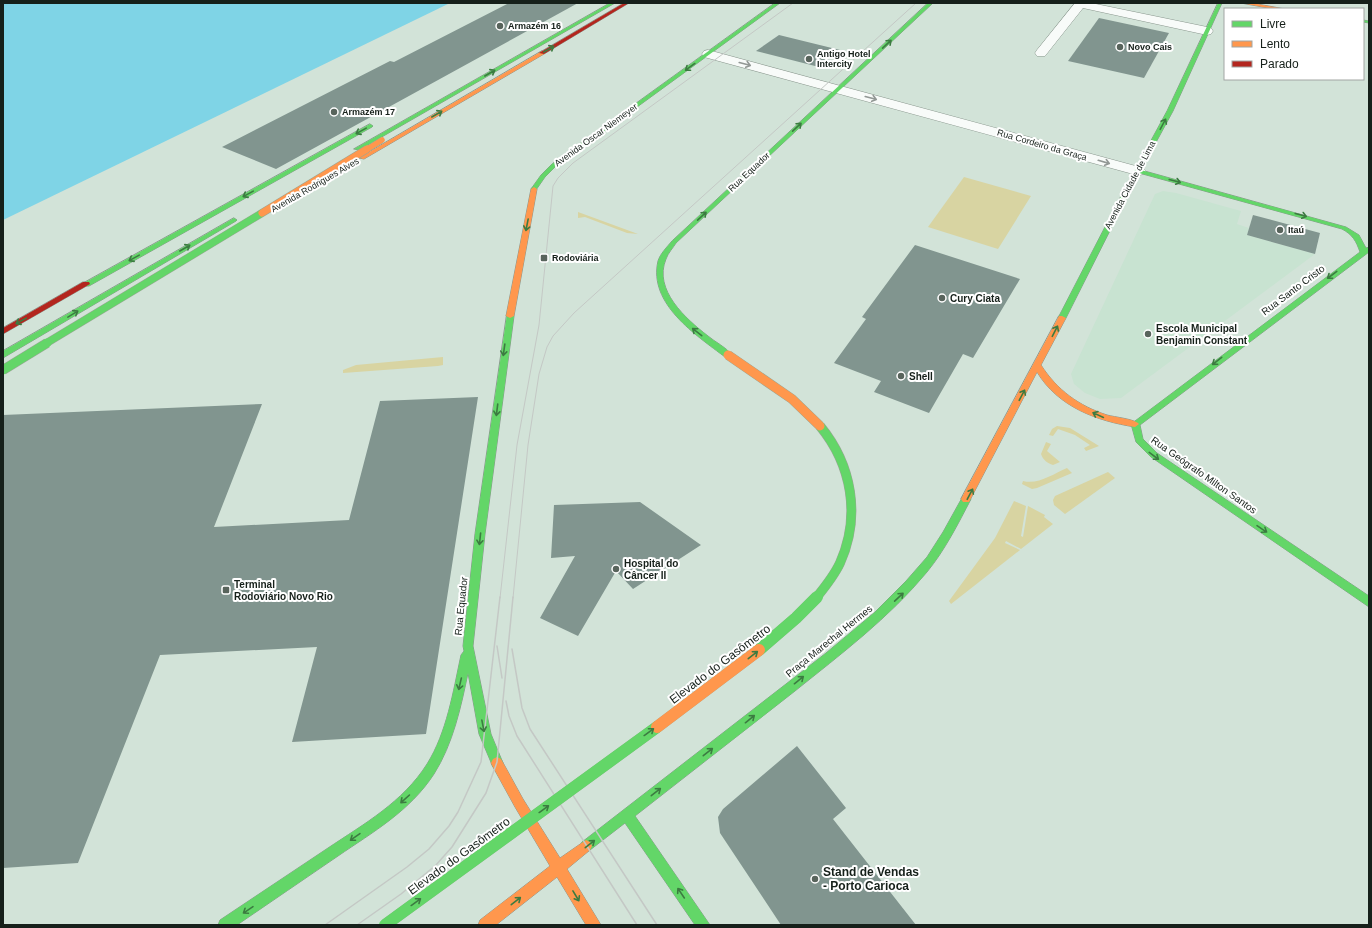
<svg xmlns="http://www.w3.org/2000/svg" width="1372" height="928" viewBox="0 0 1372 928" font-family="Helvetica,sans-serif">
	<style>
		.built { fill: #c8e3d1 }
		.green { fill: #d8d4a2 }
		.water { fill: #7fd4e6 }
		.building { fill: #81958f }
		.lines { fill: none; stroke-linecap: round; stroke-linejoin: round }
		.street-casing { stroke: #8a978e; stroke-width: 1 }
		.fast-casing { stroke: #8a978e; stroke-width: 1 }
		.slow-casing { stroke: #8a978e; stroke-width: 1 }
		.jam-casing { stroke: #8a978e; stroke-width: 1 }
		.street { fill: #f8fbf9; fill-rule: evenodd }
		.fast { fill: #63d668; fill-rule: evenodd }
		.slow { fill: #ff974d; fill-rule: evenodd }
		.jam { fill: #b3261e; fill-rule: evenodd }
		.tram-far1 { stroke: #c4c8c5; stroke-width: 1 }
		.tram { stroke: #c4c8c5; stroke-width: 1.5 }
		.fast-bridge-far2-casing { stroke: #99a694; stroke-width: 8; stroke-linecap: butt }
		.fast-bridge-far1-casing { stroke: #99a694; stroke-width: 10; stroke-linecap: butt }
		.fast-bridge-casing { stroke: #99a694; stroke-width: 12; stroke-linecap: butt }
		.slow-bridge-far3-casing { stroke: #99a694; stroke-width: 6; stroke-linecap: butt }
		.slow-bridge-far2-casing { stroke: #99a694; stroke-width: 8; stroke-linecap: butt }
		.slow-bridge-far1-casing { stroke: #99a694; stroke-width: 10; stroke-linecap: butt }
		.slow-bridge-casing { stroke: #99a694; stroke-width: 12; stroke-linecap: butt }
		.fast-bridge-far2 { stroke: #63d668; stroke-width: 7 }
		.fast-bridge-far1 { stroke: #63d668; stroke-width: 9 }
		.fast-bridge { stroke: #63d668; stroke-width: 12 }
		.slow-bridge-far3 { stroke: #ff974d; stroke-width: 5.5 }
		.slow-bridge-far2 { stroke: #ff974d; stroke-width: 7 }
		.slow-bridge-far1 { stroke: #ff974d; stroke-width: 9 }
		.slow-bridge { stroke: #ff974d; stroke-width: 12 }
		.oneway { stroke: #3c7b41 }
		.oneway2 { stroke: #929895 }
		.poi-dot { fill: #58645c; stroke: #fff; stroke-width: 1.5 }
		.labels { text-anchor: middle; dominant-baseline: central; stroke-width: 4; stroke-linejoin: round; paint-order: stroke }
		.far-poi-label { font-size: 9px; font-weight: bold; fill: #16201a; stroke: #fff; text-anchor: start }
		.far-street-label { font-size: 9px; fill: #16201a; stroke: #fff }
		.street-label { font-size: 10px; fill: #16201a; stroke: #fff }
		.poi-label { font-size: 10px; font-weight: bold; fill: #16201a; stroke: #fff; text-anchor: start }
		.near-street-label { font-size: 12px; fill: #16201a; stroke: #fff }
		.near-poi-label { font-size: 12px; font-weight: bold; fill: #16201a; stroke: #fff; text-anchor: start }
	</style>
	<rect width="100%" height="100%" fill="#d2e3d8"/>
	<polygon class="built" points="1163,191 1176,193 1241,211 1237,224 1249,228 1247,235 1315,254 1121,398 1100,399 1085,393 1074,384 1071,374 1155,194"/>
	<g class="green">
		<polygon points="964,177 1031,196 998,249 928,227"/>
		<polygon points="578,212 638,234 627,233 585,217 578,218"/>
		<polygon points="443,357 443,365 438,366 343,373 343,370 356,365"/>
		<polygon points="1057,426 1070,428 1099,446 1086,451 1084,448 1090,445 1075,435 1058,429 1053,436 1049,435 1052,429"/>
		<path d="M1046,442L1051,444L1047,451L1060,462L1053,465C1047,463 1043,460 1041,454Z"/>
		<path d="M1067,468L1072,473L1037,488L1032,489L1022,484L1023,481C1038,485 1053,474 1067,468Z"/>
		<polygon points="1108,472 1115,478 1065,514 1054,505 1053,500 1055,496"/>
		<polygon points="1014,501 1026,506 1021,536 1023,537 1028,506 1045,515 1044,517 1053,524 1021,549 1006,541 1005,543 1020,550 951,604 949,601 995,538"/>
	</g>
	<polygon class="water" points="3,3 450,3 3,220"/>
	<g class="building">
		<polygon points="509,3 578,3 276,169 222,147 390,61 394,62"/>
		<polygon points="1099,18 1169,33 1144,78 1068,61"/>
		<polygon points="779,35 840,50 819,67 756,51"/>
		<polygon points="1253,215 1320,233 1315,254 1247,235"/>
		<polygon points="915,245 1020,279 973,358 963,354 929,413 874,392 881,381 834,363 866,319 862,317"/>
		<polygon points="478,397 426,734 292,742 317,647 160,655 78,863 3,868 3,415 262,404 214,527 349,520 380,401"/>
		<polygon points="640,502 701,545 633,589 616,571 578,636 540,618 575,556 551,558 554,505"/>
		<polygon points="797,746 846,808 833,819 916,925 781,925 720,833 718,817 723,809"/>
	</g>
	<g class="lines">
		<defs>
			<g id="street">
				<polygon points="1075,3 1091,3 1207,27 1211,28 1213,31 1211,34 1207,35 1083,8 1045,56 1037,56 1035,53 1037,50"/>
				<polygon points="708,50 1143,168 1146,171 1143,174 1138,176 1133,174 704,57 702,54 704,51"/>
			</g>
			<g id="fast">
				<polygon points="610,3 615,3 359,150 354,149"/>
				<polygon points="775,3 780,3 556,166 545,177 536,190 532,190 531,189 541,175 552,164"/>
				<path d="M928,3H933L676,243C673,248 668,253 666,259C653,290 686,319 708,336C715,342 726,347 732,355L731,357H725C696,335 648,304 658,261C660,254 667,247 672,241Z"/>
				<path d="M1218,3H1222L1173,111L1141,170L1346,227L1359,235L1366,248L1369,247V252L1140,425L1143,439L1157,453L1369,596V607L1151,457L1136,442L1131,424L1360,252C1356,241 1353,235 1342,229L1139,173L1066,318L1062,320L1058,318L1122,194L1167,111Z"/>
				<polygon points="1363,20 1369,21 1369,23 1363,22"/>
				<polygon points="370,124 373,126 372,127 89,286 83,286 82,284"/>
				<polygon points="234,218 237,220 236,221 3,358 3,351"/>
				<path d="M507,314H510L514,316L485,534L473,646L491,734L503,763L501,767L497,769L493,767L479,734L468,673C461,707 453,744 434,774C410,811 373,832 338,856C304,879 271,902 237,925H218L220,920C256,896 292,872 328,848C364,824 403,802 427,764C447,732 453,692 461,655L464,651L463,646L475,534Z"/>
				<path d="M966,495L969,496L971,499C958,524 945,550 927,572C889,618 841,654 795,691C742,733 688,774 635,816L710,925H695L625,823L590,850L586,852L582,850L580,846L582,842L826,653L875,612L906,581L927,557L943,532L963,496Z"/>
			</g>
			<g id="slow">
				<polygon points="1241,3 1252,3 1285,9 1274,9"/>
				<polygon points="542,51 545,53 544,54 364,159 359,158"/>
				<polygon points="534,187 537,189 514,316 510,318 506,316 531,189"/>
				<path d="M1059,316H1062L1066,318L1041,365C1057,390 1079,406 1107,415C1114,417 1135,419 1139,424L1135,427C1097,421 1058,407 1037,372L969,502H963L961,499Z"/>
				<polygon points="497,757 501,759 523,799 560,858 586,840 590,842 592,846 590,850 567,869 601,925 586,925 557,877 496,925 478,925 480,920 550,866 515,807 493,767 491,763 493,759"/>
			</g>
			<g id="jam">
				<polygon points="624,3 629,3 544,54 539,53"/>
				<polygon points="83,282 89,282 90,284 3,334 3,328"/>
			</g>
		</defs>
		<use href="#street" class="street-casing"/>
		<use href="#fast" class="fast-casing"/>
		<use href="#slow" class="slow-casing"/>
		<use href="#jam" class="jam-casing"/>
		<use href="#street" class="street"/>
		<use href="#fast" class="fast"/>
		<use href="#slow" class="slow"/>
		<use href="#jam" class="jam"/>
		<g class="tram-far1">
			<polyline points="500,598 517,445 539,325 553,186 558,178 573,163 793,3"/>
			<polyline points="513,598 528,445 539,374 547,347 553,336 574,313 916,3"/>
		</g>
		<g class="tram">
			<polyline points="497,646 502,678"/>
			<polyline points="512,649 522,708 530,729 657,925"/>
			<polyline points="506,701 509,716 517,736 637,925"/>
			<polyline points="325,925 407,867 429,849 449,826 458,812 481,762 500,597"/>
			<polyline points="357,925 401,894 436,865 452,847 486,793 497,762 513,597"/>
		</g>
		<defs>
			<polyline id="fast-bridge-far2" points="45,344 262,213"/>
			<g id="fast-bridge-far1">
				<polyline points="3,370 47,343"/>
				<path d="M816,598C825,587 834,576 840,563C861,516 852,465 820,426"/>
			</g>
			<g id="fast-bridge">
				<polyline points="759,650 796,618 817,597"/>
				<polyline points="385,925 657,727"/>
			</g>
			<polyline id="slow-bridge-far3" points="366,150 382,140"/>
			<polyline id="slow-bridge-far2" points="262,213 367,149"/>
			<polyline id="slow-bridge-far1" points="728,355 792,399 820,426"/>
			<polyline id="slow-bridge" points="657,727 759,650"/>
		</defs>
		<use href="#fast-bridge-far2" class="fast-bridge-far2-casing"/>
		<use href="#fast-bridge-far1" class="fast-bridge-far1-casing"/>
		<use href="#fast-bridge" class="fast-bridge-casing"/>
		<use href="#slow-bridge-far3" class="slow-bridge-far3-casing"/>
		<use href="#slow-bridge-far2" class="slow-bridge-far2-casing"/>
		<use href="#slow-bridge-far1" class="slow-bridge-far1-casing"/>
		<use href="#slow-bridge" class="slow-bridge-casing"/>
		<use href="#fast-bridge-far2" class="fast-bridge-far2"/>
		<use href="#fast-bridge-far1" class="fast-bridge-far1"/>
		<use href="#fast-bridge" class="fast-bridge"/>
		<use href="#slow-bridge-far3" class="slow-bridge-far3"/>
		<use href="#slow-bridge-far2" class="slow-bridge-far2"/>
		<use href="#slow-bridge-far1" class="slow-bridge-far1"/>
		<use href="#slow-bridge" class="slow-bridge"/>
	</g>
	<defs><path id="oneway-shaft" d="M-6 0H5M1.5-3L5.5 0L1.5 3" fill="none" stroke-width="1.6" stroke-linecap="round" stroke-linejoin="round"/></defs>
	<g class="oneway">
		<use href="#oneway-shaft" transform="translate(887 44) rotate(-43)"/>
		<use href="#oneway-shaft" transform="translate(549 49) rotate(-30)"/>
		<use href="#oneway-shaft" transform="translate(690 67) rotate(144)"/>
		<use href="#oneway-shaft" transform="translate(490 73) rotate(-30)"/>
		<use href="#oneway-shaft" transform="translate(437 114) rotate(-30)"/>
		<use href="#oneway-shaft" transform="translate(1163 124) rotate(-62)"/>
		<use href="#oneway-shaft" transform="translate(797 127) rotate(-43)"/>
		<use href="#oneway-shaft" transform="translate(361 131) rotate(151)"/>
		<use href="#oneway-shaft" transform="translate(1175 181) rotate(15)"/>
		<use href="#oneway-shaft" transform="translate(248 194) rotate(151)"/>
		<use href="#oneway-shaft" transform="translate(1301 215) rotate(15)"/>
		<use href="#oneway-shaft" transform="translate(702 216) rotate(-43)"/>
		<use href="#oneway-shaft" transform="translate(527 225) rotate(101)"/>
		<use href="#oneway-shaft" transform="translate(185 248) rotate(-30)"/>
		<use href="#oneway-shaft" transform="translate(134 258) rotate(151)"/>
		<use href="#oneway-shaft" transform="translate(1332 275) rotate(143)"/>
		<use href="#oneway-shaft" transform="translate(73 314) rotate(-31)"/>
		<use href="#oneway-shaft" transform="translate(21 321) rotate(151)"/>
		<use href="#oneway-shaft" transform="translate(1055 331) rotate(-63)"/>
		<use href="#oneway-shaft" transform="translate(697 332) rotate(-142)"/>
		<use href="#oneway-shaft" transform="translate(504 350) rotate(98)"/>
		<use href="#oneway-shaft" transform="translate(1217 361) rotate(142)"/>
		<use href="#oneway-shaft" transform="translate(1022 395) rotate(-62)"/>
		<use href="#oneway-shaft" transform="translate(497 410) rotate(97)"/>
		<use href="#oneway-shaft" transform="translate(1098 415) rotate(-155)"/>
		<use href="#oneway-shaft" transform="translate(1154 456) rotate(37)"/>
		<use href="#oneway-shaft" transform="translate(970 494) rotate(-62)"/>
		<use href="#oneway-shaft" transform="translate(1262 529) rotate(34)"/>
		<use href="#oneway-shaft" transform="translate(480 539) rotate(96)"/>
		<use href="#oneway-shaft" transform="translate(899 597) rotate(-43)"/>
		<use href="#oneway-shaft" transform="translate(753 655) rotate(-38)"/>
		<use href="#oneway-shaft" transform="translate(799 680) rotate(-39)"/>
		<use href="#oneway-shaft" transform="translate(460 684) rotate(103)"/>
		<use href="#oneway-shaft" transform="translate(750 719) rotate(-39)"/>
		<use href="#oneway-shaft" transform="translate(483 726) rotate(79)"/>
		<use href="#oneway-shaft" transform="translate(649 732) rotate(-36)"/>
		<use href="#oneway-shaft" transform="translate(708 752) rotate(-38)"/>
		<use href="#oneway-shaft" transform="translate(656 792) rotate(-38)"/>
		<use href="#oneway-shaft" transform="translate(405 799) rotate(138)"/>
		<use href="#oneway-shaft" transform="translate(544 809) rotate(-36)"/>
		<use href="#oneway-shaft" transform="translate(355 837) rotate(145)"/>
		<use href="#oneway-shaft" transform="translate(590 844) rotate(-38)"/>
		<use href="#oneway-shaft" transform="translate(681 893) rotate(-124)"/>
		<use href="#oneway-shaft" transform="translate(576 896) rotate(59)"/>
		<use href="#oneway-shaft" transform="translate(516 901) rotate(-38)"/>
		<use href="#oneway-shaft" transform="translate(416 902) rotate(-36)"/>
		<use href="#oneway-shaft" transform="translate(248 910) rotate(146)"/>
	</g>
	<g class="oneway2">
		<use href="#oneway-shaft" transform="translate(745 64) rotate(15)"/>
		<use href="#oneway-shaft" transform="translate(871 98) rotate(15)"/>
		<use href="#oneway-shaft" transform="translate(1104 162) rotate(16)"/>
	</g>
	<g class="poi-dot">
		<circle cx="500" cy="26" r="4"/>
		<circle cx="1120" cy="47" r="4"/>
		<circle cx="809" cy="59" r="4"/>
		<circle cx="334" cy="112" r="4"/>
		<circle cx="1280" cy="230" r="4"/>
		<rect x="540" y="254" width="8" height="8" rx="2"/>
		<circle cx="942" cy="298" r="4"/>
		<circle cx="1148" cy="334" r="4"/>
		<circle cx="901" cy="376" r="4"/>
		<circle cx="616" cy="569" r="4"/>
		<rect x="222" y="586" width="8" height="8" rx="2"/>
		<circle cx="815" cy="879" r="4"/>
	</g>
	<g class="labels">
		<g class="far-poi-label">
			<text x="508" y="26">Armazém 16</text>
			<text x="1128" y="47">Novo Cais</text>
			<text x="817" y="54">Antigo Hotel<tspan x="817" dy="10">Intercity</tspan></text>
			<text x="342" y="112">Armazém 17</text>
			<text x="1288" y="230">Itaú</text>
			<text x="552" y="258">Rodoviária</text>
		</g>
		<g class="far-street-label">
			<text transform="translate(596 135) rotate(-36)">Avenida Oscar Niemeyer</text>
			<text transform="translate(1042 145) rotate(16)">Rua Cordeiro da Graça</text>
			<text transform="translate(749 172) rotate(-43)">Rua Equador</text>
			<text transform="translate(315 185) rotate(-30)">Avenida Rodrigues Alves</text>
			<text transform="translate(1130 185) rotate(-62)">Avenida Cidade de Lima</text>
		</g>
		<g class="street-label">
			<text transform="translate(1293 290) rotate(-37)">Rua Santo Cristo</text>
			<text transform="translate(1204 475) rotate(35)">Rua Geógrafo Milton Santos</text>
			<text transform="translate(461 606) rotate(-84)">Rua Equador</text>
			<text transform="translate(829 641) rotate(-39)">Praça Marechal Hermes</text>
		</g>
		<g class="poi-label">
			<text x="950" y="298">Cury Ciata</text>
			<text x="1156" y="328">Escola Municipal<tspan x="1156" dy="12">Benjamin Constant</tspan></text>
			<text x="909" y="376">Shell</text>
			<text x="624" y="563">Hospital do<tspan x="624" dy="12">Câncer II</tspan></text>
			<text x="234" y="584">Terminal<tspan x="234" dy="12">Rodoviário Novo Rio</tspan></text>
		</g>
		<g class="near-street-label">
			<text transform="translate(720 664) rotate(-37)">Elevado do Gasômetro</text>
			<text transform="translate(459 856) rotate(-36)">Elevado do Gasômetro</text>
		</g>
		<g class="near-poi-label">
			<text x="823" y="872">Stand de Vendas<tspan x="823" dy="14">- Porto Carioca</tspan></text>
		</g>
	</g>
	<rect width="1372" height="928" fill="none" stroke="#16201a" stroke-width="8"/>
	<rect x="1224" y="8" width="140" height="72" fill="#ffffff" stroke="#a2a6a3"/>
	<rect x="1232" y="21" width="20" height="6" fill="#63d668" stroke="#a2a6a3"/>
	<text x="1260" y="28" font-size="12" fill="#16201a">Livre</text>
	<rect x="1232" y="41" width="20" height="6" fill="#ff974d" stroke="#a2a6a3"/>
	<text x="1260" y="48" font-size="12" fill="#16201a">Lento</text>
	<rect x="1232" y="61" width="20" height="6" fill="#b3261e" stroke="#a2a6a3"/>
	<text x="1260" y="68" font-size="12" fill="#16201a">Parado</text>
</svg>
